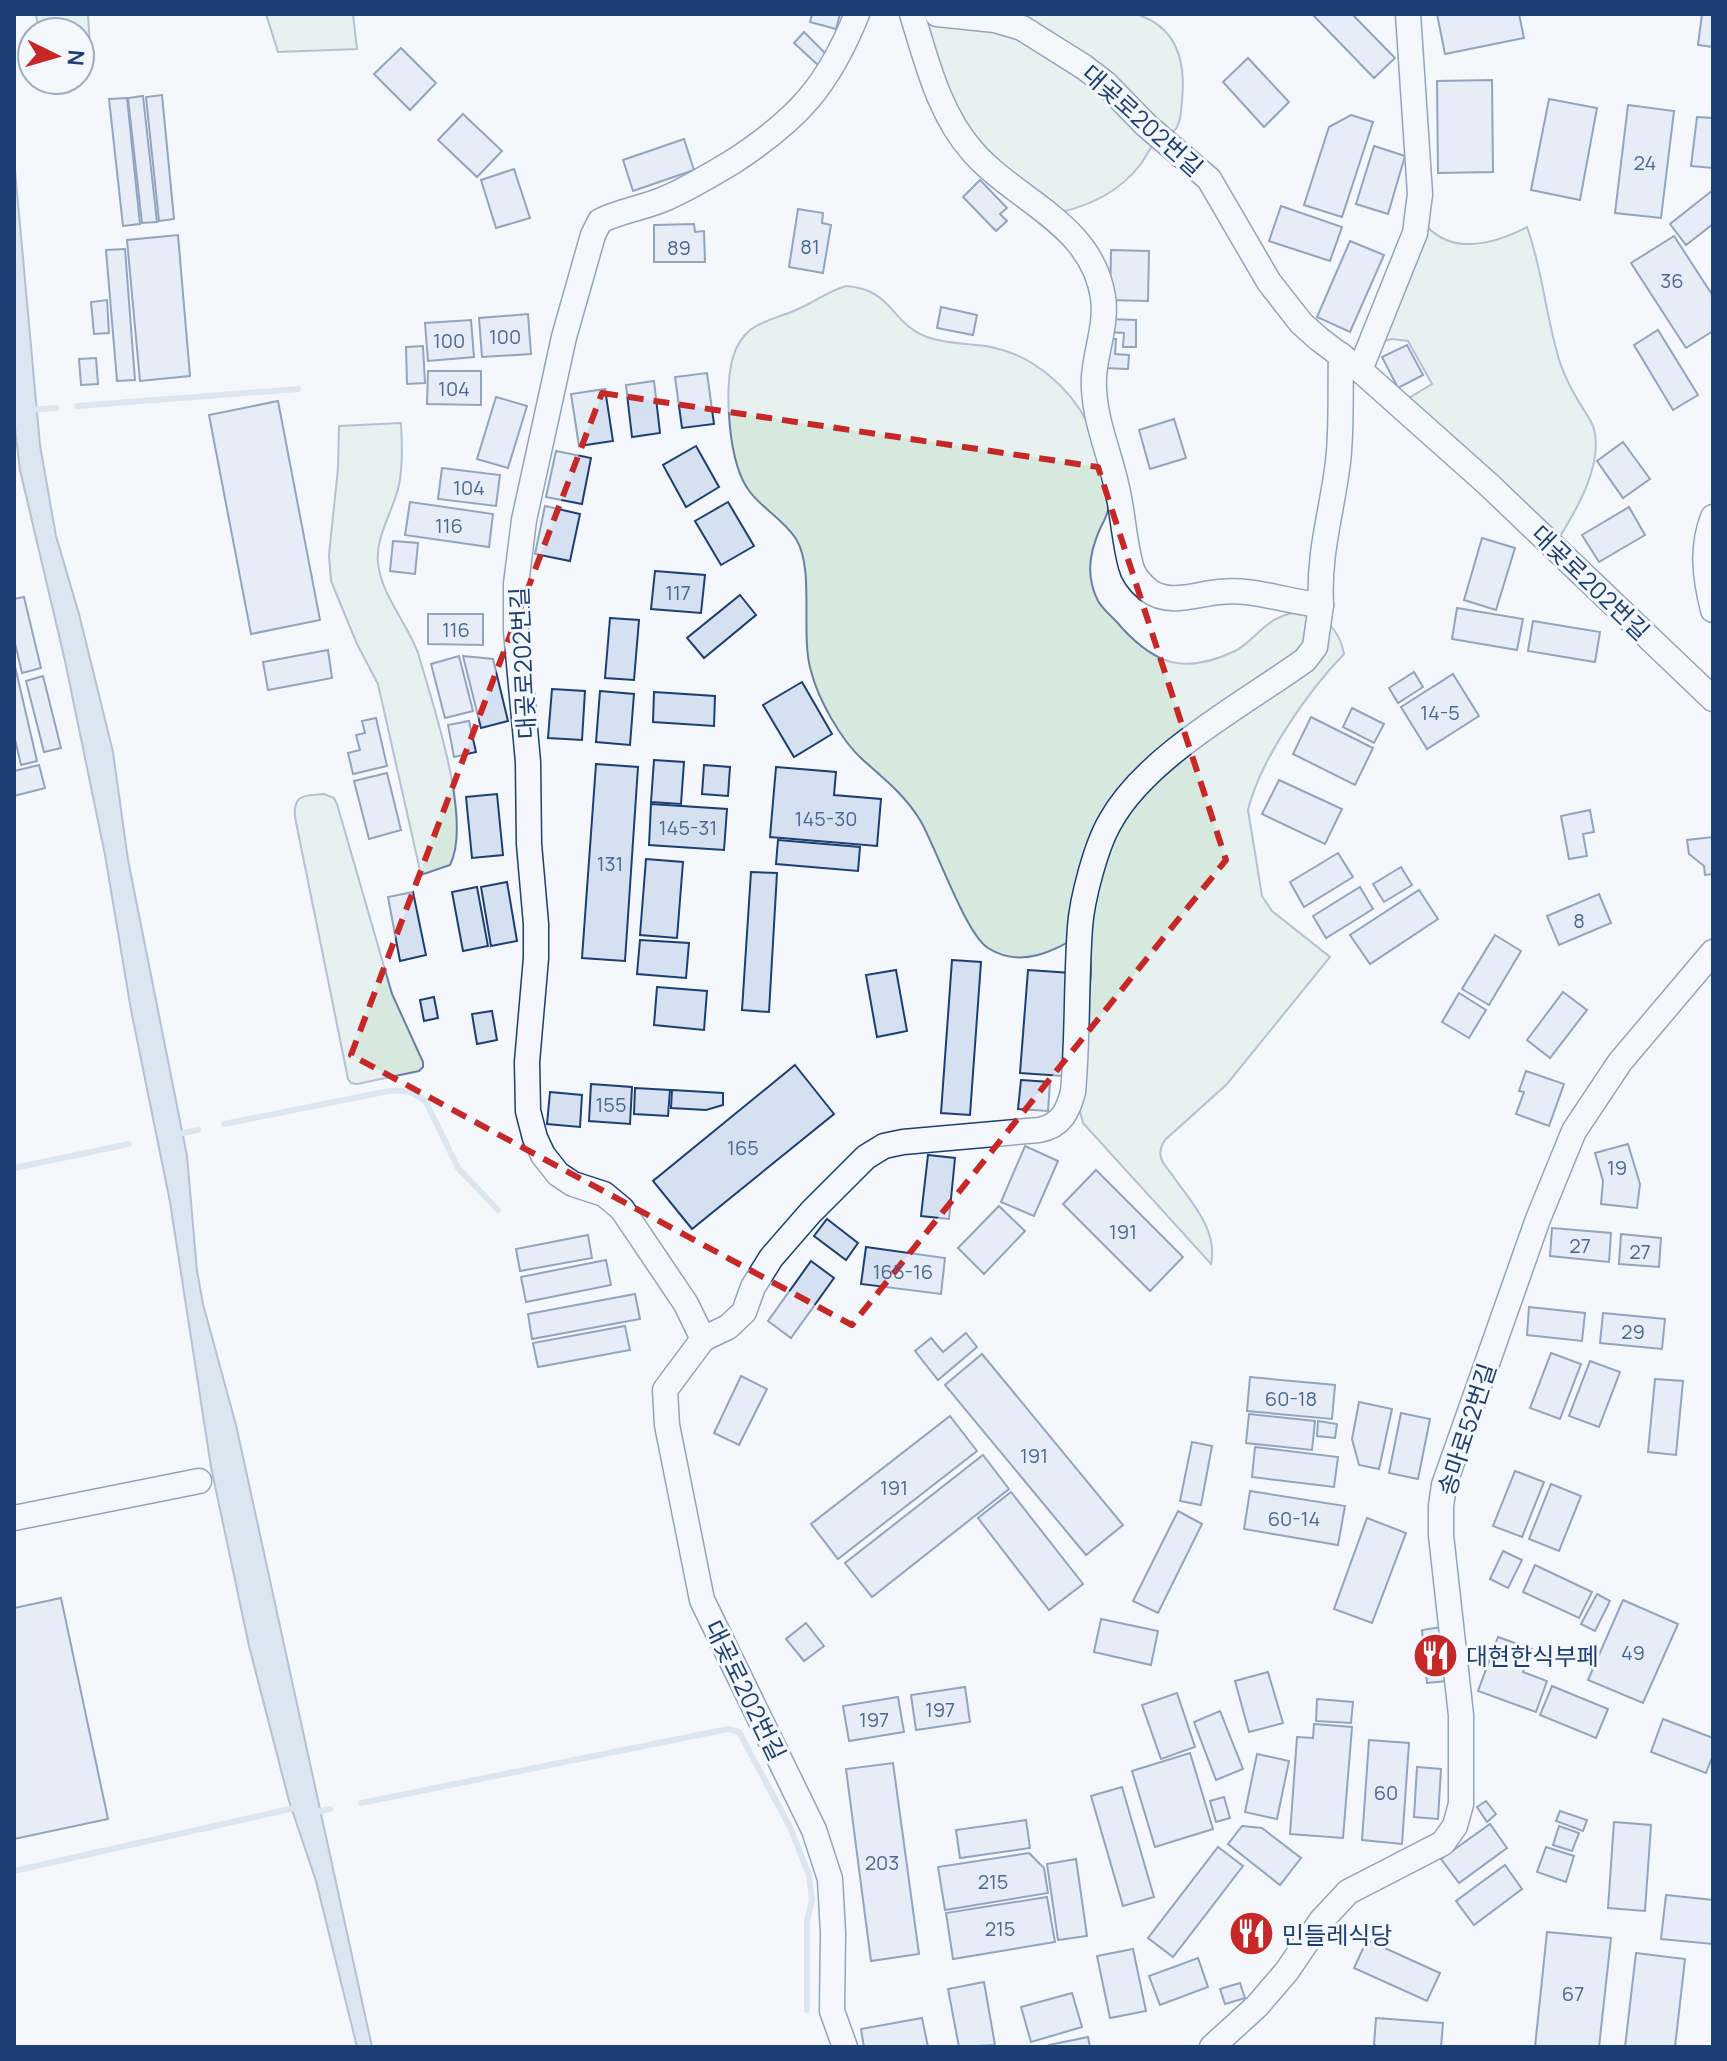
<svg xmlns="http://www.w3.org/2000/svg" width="1727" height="2061" viewBox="0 0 1727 2061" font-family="Manrope,'Noto Sans KR',sans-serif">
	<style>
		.green { fill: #d7e8df; stroke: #687fa3; stroke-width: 2 }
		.water { fill: #bed0e5; stroke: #687fa3; stroke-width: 2 }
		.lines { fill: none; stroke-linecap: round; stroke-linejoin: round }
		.stream { stroke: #bed0e5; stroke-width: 6 }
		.building { fill: #d5e0f0; stroke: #1d3f73; stroke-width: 2 }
		.minor-casing { stroke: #1d3f73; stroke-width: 27 }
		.minor { stroke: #f4f7fb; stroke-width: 24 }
		.marked { fill: none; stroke: #c62828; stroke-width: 6; stroke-dasharray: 16 10; stroke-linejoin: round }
		.labels { text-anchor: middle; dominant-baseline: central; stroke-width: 6; stroke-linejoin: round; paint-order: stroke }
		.number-label { font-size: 20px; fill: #4b6792 }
		.street-label { font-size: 24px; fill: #1d3f73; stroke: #f4f7fb }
		.poi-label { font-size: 24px; fill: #1d3f73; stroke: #f4f7fb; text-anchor: start }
	</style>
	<rect width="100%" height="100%" fill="#f4f7fb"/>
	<g class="green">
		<polygon points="36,14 88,14 90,48 80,53 80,32 39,32"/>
		<polygon points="266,14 353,14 357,49 278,52"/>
		<path d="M917,14L936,19L1006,14H1135C1178,26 1186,62 1182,101C1181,110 1181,124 1174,131C1169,137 1160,140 1154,145C1148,150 1145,159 1140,165C1120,191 1093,204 1062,212L1014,184L950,108Z"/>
		<path d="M1425,224C1452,257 1496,243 1527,227C1542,268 1545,310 1557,352C1561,370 1570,387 1579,402C1584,411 1591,419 1594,429C1603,465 1577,509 1559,538L1409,398L1432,384L1408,341L1392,339L1381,342Z"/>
		<path d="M846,286C894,289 891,326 930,338C952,345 974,343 995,348C1033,356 1070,388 1087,422C1091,431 1093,442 1096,451C1102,470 1111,489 1108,509C1107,517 1102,524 1099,531C1089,555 1086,577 1098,601C1104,611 1115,619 1122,628C1157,666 1186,674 1235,651C1251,643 1262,625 1278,618C1310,602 1338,622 1344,654C1308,691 1260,760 1248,810L1262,896L1272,911L1330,957L1227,1084L1165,1140C1161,1146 1159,1151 1161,1158C1163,1165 1171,1172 1175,1179C1193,1204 1218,1231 1211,1264L1083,1123L1079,1108L1091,973L1090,946L1083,934C1053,951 1021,969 988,948C965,933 936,847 920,820C904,794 884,779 862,759C841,740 818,699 811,671C800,635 815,569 796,539C785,521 763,509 750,492C728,464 724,390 733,357C744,321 770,322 798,309C815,302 828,291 846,286Z"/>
		<path d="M401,423C402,443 403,464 399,485C394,510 375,536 378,563C381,594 407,623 418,653C432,702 473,820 450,865L421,875L378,684L357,644L331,581L329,555L338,468L339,426Z"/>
		<path d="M324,794L334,798L337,804L392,994L423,1062V1067L419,1071L357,1084L351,1083L348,1079L295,817C293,793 305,796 324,794Z"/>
	</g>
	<polygon class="water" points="14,159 40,445 56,536 79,614 113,752 128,860 187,1156 197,1271 203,1304 236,1425 372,2047 357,2047 316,1881 289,1801 249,1646 211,1467 170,1202 131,1010 105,855 65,661 20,470 14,420"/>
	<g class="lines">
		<g class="stream">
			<polyline points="77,406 298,389"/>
			<polyline points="32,410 56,408"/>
			<path d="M224,1124L389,1091C405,1090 414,1091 426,1102L458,1168L498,1210"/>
			<polyline points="174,1135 198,1130"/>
			<polyline points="14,1168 129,1144"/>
			<polyline points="361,1803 728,1729 739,1732 790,1827 809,1875 812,1900 807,1921 807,2010"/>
			<polyline points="315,1812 330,1809"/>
			<polyline points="14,1871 299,1807"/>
		</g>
	</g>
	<g class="building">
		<polygon points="812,14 840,14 836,29 810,22"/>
		<polygon points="1312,14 1352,14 1395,58 1374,78"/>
		<polygon points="1437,14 1519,14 1524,38 1445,54"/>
		<polygon points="1702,14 1713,14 1713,47 1698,45"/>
		<polygon points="804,32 828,56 819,66 794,43"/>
		<polygon points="401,48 436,83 410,110 374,74"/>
		<polygon points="1248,58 1289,102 1264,127 1223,82"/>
		<polygon points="1492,80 1493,172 1438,173 1437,81"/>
		<polygon points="162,95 174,219 159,221 146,97"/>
		<polygon points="143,96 157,222 142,223 128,98"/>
		<polygon points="127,98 140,224 123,226 109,99"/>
		<polygon points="1549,99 1597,108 1580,200 1531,190"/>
		<polygon points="1628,105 1674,111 1661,218 1615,213"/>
		<polygon points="463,114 502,151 477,177 438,140"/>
		<polygon points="1351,115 1373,122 1342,217 1304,205 1329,127"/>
		<polygon points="1697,117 1713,118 1713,168 1691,166"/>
		<polygon points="684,139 694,170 633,191 623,160"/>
		<polygon points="1374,146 1405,156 1388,214 1356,204"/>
		<polygon points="514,169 530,218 496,228 481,180"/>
		<polygon points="980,180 1007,208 1000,214 1007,221 996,231 963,197"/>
		<polygon points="1713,190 1713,224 1686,245 1670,224"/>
		<polygon points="1281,206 1342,227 1330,261 1269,241"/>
		<polygon points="798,209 823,213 822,223 831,225 823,273 789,267"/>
		<polygon points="694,224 695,232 704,231 705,262 654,262 654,225"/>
		<polygon points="178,235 190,376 140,381 127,240"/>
		<polygon points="1674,236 1713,296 1713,331 1686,348 1631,263"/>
		<polygon points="1350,241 1384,255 1350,332 1317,317"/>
		<polygon points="125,249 135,380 117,381 106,250"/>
		<polygon points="1111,250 1149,251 1148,301 1110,300"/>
		<polygon points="107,300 109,333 94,334 91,302"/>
		<polygon points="941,307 977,315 973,335 937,328"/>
		<polygon points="528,314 531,354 482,357 479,318"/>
		<polygon points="1109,319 1136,320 1136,347 1123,347 1124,333 1109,332"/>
		<polygon points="471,320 474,357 428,361 425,323"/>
		<polygon points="1658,330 1698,395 1673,410 1634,345"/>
		<polygon points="1106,339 1116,339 1115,354 1129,355 1128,369 1104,368"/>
		<polygon points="1407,345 1423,375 1398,388 1382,357"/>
		<polygon points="423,346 425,383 407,384 406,347"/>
		<polygon points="96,358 98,384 81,385 79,359"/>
		<polygon points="428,371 481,371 481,405 427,404"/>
		<polygon points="707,373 714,424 682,428 675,377"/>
		<polygon points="654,381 660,433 632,437 626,385"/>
		<polygon points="605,389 613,441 579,446 571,394"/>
		<polygon points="496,397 527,406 508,468 477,459"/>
		<polygon points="278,401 320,620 251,634 209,415"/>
		<polygon points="1174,419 1186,458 1150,469 1139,430"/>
		<polygon points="1623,442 1650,479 1623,498 1597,461"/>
		<polygon points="696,446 719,487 686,507 663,465"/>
		<polygon points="556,451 591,458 582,504 546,497"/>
		<polygon points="442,468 500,475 496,506 438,499"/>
		<polygon points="410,502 493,514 489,547 405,535"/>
		<polygon points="728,502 754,546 721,565 695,521"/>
		<polygon points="545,506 580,514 570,561 535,554"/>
		<polygon points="1629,507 1645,535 1599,562 1582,535"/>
		<polygon points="1482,538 1515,548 1496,610 1464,600"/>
		<polygon points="393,541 418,543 415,574 390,571"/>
		<polygon points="655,571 705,575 701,613 651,609"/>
		<polygon points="740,595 756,615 704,658 687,638"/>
		<polygon points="24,597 41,668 22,673 14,639 14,599"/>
		<polygon points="1457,608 1523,619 1517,650 1452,639"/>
		<polygon points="428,614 483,614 483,645 428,644"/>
		<polygon points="610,618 639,620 634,680 605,678"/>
		<polygon points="1533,621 1600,632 1595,662 1528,651"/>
		<polygon points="328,650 332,678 268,690 263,662"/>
		<polygon points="459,656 473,711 445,718 431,664"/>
		<polygon points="463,656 493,659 508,721 481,728"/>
		<polygon points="14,662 37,761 21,765 14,735"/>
		<polygon points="1414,672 1423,687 1398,703 1389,688"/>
		<polygon points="1453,674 1479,716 1427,749 1401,707"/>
		<polygon points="43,676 61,748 44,752 26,681"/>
		<polygon points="802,682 832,734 794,757 763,705"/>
		<polygon points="552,689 585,691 582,740 548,738"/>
		<polygon points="600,691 634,694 630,745 596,742"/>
		<polygon points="654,692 715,696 714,726 653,722"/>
		<polygon points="1352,708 1384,724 1374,743 1343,727"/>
		<polygon points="1311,717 1373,748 1355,785 1293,754"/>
		<polygon points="376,718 387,766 353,774 348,753 360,750 356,735 365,733 362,721"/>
		<polygon points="469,721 476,752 454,757 448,725"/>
		<polygon points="654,760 684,762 681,804 651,802"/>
		<polygon points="596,764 638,767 625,961 582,958"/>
		<polygon points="39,765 45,788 14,796 14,771"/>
		<polygon points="704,765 730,767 728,796 702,794"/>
		<polygon points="776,767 836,772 834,795 881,799 877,846 770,837"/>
		<polygon points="387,773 401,830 369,839 354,781"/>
		<polygon points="1279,780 1342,809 1325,844 1262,814"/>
		<polygon points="497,794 503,855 472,858 466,797"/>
		<polygon points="651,804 727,809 724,850 649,845"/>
		<polygon points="1590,810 1594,832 1583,834 1587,856 1569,859 1561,816"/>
		<polygon points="1713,837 1713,874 1705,875 1704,866 1689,854 1687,840"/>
		<polygon points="778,840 860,847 858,871 776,864"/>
		<polygon points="1338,853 1353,877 1304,907 1290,882"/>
		<polygon points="646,859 683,862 677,938 640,935"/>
		<polygon points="1401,867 1412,885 1384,902 1373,884"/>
		<polygon points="751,872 777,873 769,1012 742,1010"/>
		<polygon points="507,882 517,941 491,946 481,887"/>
		<polygon points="477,887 488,946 463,951 452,892"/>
		<polygon points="1360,887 1373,909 1326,938 1313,916"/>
		<polygon points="1419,890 1438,919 1370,964 1350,935"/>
		<polygon points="413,892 426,955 400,961 388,897"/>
		<polygon points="1599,894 1611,923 1559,945 1547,916"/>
		<polygon points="1495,935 1521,951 1489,1005 1462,989"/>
		<polygon points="640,940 689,943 686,978 637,974"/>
		<polygon points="952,960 981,962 970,1115 941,1113"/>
		<polygon points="896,970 907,1031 877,1037 866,975"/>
		<polygon points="1028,970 1071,973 1063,1076 1020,1073"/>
		<polygon points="657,987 707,991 704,1030 654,1025"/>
		<polygon points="1563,992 1587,1010 1550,1058 1527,1040"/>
		<polygon points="1459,993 1486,1010 1469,1038 1442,1022"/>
		<polygon points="434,997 438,1018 424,1021 420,1000"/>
		<polygon points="492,1011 497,1040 477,1044 472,1014"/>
		<polygon points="795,1065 834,1114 692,1229 653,1181"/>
		<polygon points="1526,1071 1564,1084 1549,1126 1516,1114 1524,1092 1519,1091"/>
		<polygon points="1021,1080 1050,1082 1048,1111 1018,1109"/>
		<polygon points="591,1084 632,1087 630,1124 589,1121"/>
		<polygon points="635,1088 670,1090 668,1116 634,1114"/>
		<polygon points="672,1090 723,1093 723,1105 706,1110 671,1108"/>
		<polygon points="550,1092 582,1095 580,1127 547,1124"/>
		<polygon points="1628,1144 1640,1184 1637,1208 1601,1204 1603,1181 1595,1153"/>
		<polygon points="1025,1146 1058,1161 1034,1216 1001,1202"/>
		<polygon points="928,1155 955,1158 949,1219 921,1216"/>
		<polygon points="1096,1170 1183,1257 1150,1291 1063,1204"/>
		<polygon points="999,1206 1025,1231 984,1274 958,1248"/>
		<polygon points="827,1219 858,1243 846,1260 814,1236"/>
		<polygon points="1552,1228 1611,1233 1609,1262 1550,1256"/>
		<polygon points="1621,1234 1661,1238 1659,1267 1619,1264"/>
		<polygon points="588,1235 592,1258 520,1271 516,1249"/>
		<polygon points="866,1247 945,1258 941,1294 861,1284"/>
		<polygon points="606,1260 611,1285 526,1302 521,1277"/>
		<polygon points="811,1261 834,1278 791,1338 768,1321"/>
		<polygon points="635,1294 640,1319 532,1339 528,1314"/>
		<polygon points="1529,1307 1585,1313 1582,1341 1527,1335"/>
		<polygon points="1603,1313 1665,1319 1662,1349 1600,1343"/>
		<polygon points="625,1326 630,1350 538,1367 533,1343"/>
		<polygon points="966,1333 977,1347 938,1380 915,1351 931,1338 943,1352"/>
		<polygon points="1551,1353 1581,1364 1560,1419 1530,1408"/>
		<polygon points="982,1354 1123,1525 1086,1555 945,1385"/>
		<polygon points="1590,1361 1620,1372 1599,1427 1569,1416"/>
		<polygon points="741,1376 767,1389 739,1445 714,1433"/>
		<polygon points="1250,1377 1335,1385 1332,1419 1247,1411"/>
		<polygon points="1655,1379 1683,1381 1676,1455 1648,1452"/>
		<polygon points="1359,1402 1392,1409 1379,1469 1359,1465 1352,1439"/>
		<polygon points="1401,1413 1430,1419 1418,1479 1389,1473"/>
		<polygon points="1249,1414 1315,1421 1312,1450 1246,1443"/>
		<polygon points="950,1416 977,1451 838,1559 811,1524"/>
		<polygon points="1318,1421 1337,1424 1335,1438 1317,1436"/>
		<polygon points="1192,1442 1212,1446 1201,1505 1180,1501"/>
		<polygon points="1255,1447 1338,1457 1334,1487 1252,1477"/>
		<polygon points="983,1455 1009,1489 872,1597 845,1563"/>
		<polygon points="1515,1471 1544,1482 1522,1537 1493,1526"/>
		<polygon points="1551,1484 1581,1496 1559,1551 1529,1539"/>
		<polygon points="1250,1491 1345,1506 1338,1545 1244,1529"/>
		<polygon points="1011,1492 1083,1584 1049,1610 978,1518"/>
		<polygon points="1178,1511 1202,1524 1158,1613 1133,1601"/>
		<polygon points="1367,1518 1406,1533 1372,1623 1334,1609"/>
		<polygon points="1503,1551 1522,1560 1508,1588 1490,1579"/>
		<polygon points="1535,1565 1592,1592 1579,1618 1523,1592"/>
		<polygon points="1597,1594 1610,1601 1595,1631 1581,1624"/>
		<polygon points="61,1598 108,1819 14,1839 14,1608"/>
		<polygon points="1623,1600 1678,1624 1643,1703 1588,1680"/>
		<polygon points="1101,1619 1158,1631 1151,1665 1094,1652"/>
		<polygon points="806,1623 824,1646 804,1661 786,1639"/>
		<polygon points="1442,1627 1447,1681 1427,1683 1422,1630"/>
		<polygon points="1498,1637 1532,1649 1523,1672 1547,1681 1536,1712 1478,1691"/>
		<polygon points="1268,1672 1283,1723 1249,1732 1235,1681"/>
		<polygon points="1552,1686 1608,1709 1596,1738 1540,1715"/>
		<polygon points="965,1687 970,1722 916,1730 911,1695"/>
		<polygon points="1177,1693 1195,1747 1161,1759 1142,1705"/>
		<polygon points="898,1697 904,1732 849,1741 843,1706"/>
		<polygon points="1317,1699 1353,1702 1351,1723 1316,1721"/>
		<polygon points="1220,1711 1243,1769 1216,1780 1194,1722"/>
		<polygon points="1663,1719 1713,1738 1713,1755 1706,1773 1651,1752"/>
		<polygon points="1314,1724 1352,1727 1343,1838 1290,1834 1297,1737 1313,1738"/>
		<polygon points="1369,1740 1409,1743 1402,1844 1362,1840"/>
		<polygon points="1190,1753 1213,1829 1155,1847 1132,1771"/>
		<polygon points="1257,1754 1289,1761 1277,1819 1245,1812"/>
		<polygon points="893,1763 919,1954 871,1961 846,1769"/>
		<polygon points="1417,1767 1441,1769 1438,1819 1414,1817"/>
		<polygon points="1122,1787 1154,1897 1123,1906 1091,1796"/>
		<polygon points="1224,1797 1230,1818 1216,1822 1210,1801"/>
		<polygon points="1486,1801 1496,1814 1487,1822 1477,1807"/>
		<polygon points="1560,1811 1587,1820 1583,1831 1556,1821"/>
		<polygon points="1026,1820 1030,1848 960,1858 956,1830"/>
		<polygon points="1614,1822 1651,1825 1645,1911 1608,1908"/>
		<polygon points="1490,1824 1507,1848 1459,1883 1441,1859"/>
		<polygon points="1242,1826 1262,1828 1301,1858 1280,1885 1228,1844"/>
		<polygon points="1559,1826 1579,1833 1572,1851 1553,1845"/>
		<polygon points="1218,1847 1243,1866 1173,1957 1148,1938"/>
		<polygon points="1546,1847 1574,1856 1566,1882 1537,1872"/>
		<polygon points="1029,1853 1044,1868 1048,1893 945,1910 938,1867"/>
		<polygon points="1076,1859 1087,1936 1058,1940 1047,1864"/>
		<polygon points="1505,1865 1522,1889 1474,1925 1456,1901"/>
		<polygon points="1666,1895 1713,1900 1713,1944 1661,1939"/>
		<polygon points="1047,1897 1055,1942 953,1959 946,1913"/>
		<polygon points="1257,1913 1272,1934 1245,1954 1230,1934"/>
		<polygon points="1547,1932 1611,1938 1599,2047 1535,2047"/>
		<polygon points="1367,1940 1440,1973 1427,2001 1354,1968"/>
		<polygon points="1133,1949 1146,2011 1110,2018 1097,1956"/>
		<polygon points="1636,1953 1685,1959 1675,2047 1625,2047"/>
		<polygon points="1198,1958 1208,1987 1160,2005 1149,1976"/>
		<polygon points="984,1982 995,2045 959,2047 948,1989"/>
		<polygon points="1240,1983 1245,1998 1225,2004 1220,1989"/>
		<polygon points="1072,1993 1082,2027 1031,2042 1021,2007"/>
		<polygon points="922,2018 928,2047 864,2047 861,2029"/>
		<polygon points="1376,2018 1443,2023 1441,2047 1377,2047 1374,2044"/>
		<polygon points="1088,2037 1090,2047 1050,2047 1049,2045"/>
	</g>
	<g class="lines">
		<defs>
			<g id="minor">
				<path d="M912,14C927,62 939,114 973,152C1016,201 1092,224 1103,297C1107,323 1096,350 1094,376C1092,416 1109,450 1117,488C1123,513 1124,541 1131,566C1133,575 1141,584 1148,590C1168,606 1197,594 1219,592C1255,588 1286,602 1321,605C1318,553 1332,512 1338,462C1342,427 1340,390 1341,355"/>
				<polyline points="937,14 995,20 1022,28 1084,67 1105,83 1147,126 1209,179 1269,282 1301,323 1319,339 1360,370 1488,484 1713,699"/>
				<polyline points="1360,370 1415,233 1420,194 1408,14"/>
				<path d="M1713,517C1701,548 1705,578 1713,610"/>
				<path d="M703,1339L728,1327L744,1312L753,1287L771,1258L811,1212L866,1157L884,1146L903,1142L1039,1130C1061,1126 1068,1111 1073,1092C1078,1037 1076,982 1080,927C1082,899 1096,846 1110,822C1146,756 1244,704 1305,660L1315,647L1321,605"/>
				<polyline points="14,1518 199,1481"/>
				<path d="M845,2047L832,2011L833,1933L830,1879L814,1830L702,1600L667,1425L665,1390L703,1339L686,1304L622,1209L604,1194L573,1184L558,1174L543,1155L535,1138L528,1111L527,1062L536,958V924L529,844L528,762L516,631V584L524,520L564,337L593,235L600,221C620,211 643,208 664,199C688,189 711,175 734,161C798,119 828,86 857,14"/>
				<polyline points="1212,2047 1257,2006 1287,1971 1321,1921 1348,1892 1443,1843 1455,1826 1461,1804 1461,1715 1441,1535 1441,1506 1444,1485 1538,1219 1574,1131 1620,1062 1713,952"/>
			</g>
		</defs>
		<use href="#minor" class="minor-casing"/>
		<use href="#minor" class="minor"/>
	</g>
	<path d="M0 0H1727V2061H0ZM602,393L1098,467L1226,860L852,1325L351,1055Z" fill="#f4f7fb" fill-opacity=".55" fill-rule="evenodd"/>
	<path class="marked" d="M602,393L1098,467L1226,860L852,1325L351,1055Z"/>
	<defs>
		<symbol id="restaurant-disc" viewBox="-11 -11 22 22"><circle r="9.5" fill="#c62828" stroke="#f4f7fb"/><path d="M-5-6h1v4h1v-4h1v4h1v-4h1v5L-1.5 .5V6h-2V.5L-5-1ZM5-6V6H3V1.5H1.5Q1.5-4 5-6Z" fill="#fff"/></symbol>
	</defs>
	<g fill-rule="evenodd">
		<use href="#restaurant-disc" x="1410" y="1630" width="51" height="51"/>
		<use href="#restaurant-disc" x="1226" y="1908" width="51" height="51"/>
	</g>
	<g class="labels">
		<g class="number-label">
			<text x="1645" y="162">24</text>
			<text x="810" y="246">81</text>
			<text x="679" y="247">89</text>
			<text x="1672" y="280">36</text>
			<text x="505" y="336">100</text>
			<text x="449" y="340">100</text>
			<text x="454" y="388">104</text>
			<text x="469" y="487">104</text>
			<text x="449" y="525">116</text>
			<text x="678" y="592">117</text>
			<text x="456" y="629">116</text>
			<text x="1440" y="712">14-5</text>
			<text x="826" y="818">145-30</text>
			<text x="688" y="827">145-31</text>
			<text x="610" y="863">131</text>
			<text x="1579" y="920">8</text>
			<text x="611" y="1104">155</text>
			<text x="743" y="1147">165</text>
			<text x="1617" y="1167">19</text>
			<text x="1123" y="1231">191</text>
			<text x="1580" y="1245">27</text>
			<text x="1640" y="1251">27</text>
			<text x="903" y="1271">165-16</text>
			<text x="1633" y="1331">29</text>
			<text x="1291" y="1398">60-18</text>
			<text x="1034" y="1455">191</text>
			<text x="894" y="1487">191</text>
			<text x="1294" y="1518">60-14</text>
			<text x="1633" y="1652">49</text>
			<text x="940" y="1709">197</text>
			<text x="874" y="1719">197</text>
			<text x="1386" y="1792">60</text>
			<text x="882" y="1862">203</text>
			<text x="993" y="1881">215</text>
			<text x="1000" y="1928">215</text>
			<text x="1573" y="1993">67</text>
		</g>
		<g class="street-label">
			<text transform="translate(1143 120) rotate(42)">대곶로202번길</text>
			<text transform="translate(1591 582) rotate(44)">대곶로202번길</text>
			<text transform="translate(522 663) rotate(-93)">대곶로202번길</text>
			<text transform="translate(1466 1429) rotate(-72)">송마로52번길</text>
			<text transform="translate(746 1690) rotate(64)">대곶로202번길</text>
		</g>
		<g class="poi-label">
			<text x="1466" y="1655">대현한식부페</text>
			<text x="1282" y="1934">민들레식당</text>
		</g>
	</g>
	<rect width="1727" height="2061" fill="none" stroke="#1d3f73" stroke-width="32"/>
	<g transform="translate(56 56) rotate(95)"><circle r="38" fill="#f4f7fb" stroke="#9eadc5" stroke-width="2"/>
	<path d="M0-6L14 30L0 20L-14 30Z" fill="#c62828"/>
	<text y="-12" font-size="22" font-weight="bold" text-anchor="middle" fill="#1d3f73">N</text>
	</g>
</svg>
